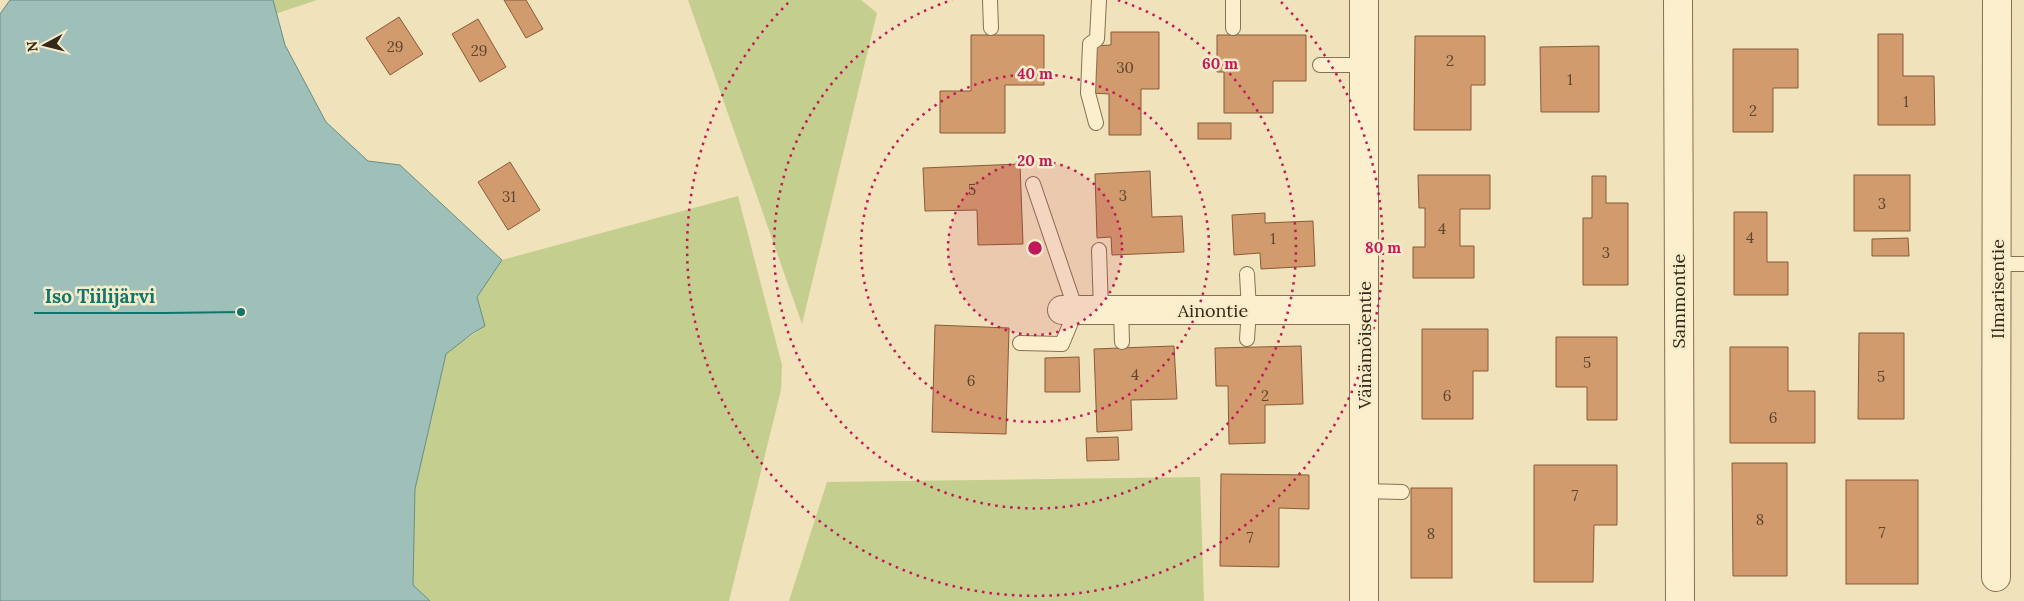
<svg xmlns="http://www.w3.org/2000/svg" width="2024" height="601" viewBox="0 0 2024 601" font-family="Lora,serif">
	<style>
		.green { fill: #c4ce8e }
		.water { fill: #9fc0b8; stroke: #668e86 }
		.building { fill: #d19b6d; stroke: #885b38 }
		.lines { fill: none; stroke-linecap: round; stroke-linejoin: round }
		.lane-casing { stroke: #887153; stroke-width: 16 }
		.street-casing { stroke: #887153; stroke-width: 30 }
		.lane { stroke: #fbefcd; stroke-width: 14 }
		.street { stroke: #fbefcd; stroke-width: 28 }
		.ring { fill: none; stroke: #c2185b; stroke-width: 2.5; stroke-dasharray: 2.5 5 }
		.labels { text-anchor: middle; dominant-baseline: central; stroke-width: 5; stroke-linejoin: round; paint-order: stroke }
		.number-label { font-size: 15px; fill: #5d452e }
		.street-label { font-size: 18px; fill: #362819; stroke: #f7ecca }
		.centre { fill: #c2185b; stroke: #f7ecca; stroke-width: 2.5 }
		.ring-label { font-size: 15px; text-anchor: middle; font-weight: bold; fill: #c2185b; stroke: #f7ecca; stroke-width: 5; stroke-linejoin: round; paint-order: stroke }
		.leader { fill: none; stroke: #0f766e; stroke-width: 2 }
		.callout-dot { fill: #0f766e; stroke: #f7ecca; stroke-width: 2 }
		.callout-label { font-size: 19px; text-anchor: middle; font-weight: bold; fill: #0f766e; stroke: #f7ecca; stroke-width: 5; stroke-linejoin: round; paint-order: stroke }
	</style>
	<rect width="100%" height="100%" fill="#f0e2ba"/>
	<g class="green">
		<polygon points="272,0 317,0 275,14"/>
		<polygon points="688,0 861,0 877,13 802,324"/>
		<polygon points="738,196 782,365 781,390 729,601 430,601 413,585 415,489 446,353 485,326 477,297 502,260"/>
		<polygon points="1200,477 1204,601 789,601 827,482"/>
	</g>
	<polygon class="water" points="10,0 273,0 285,45 326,122 368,161 400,165 502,260 477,297 485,326 473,333 446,354 415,489 413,585 430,601 0,601 0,14"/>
	<g class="building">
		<polygon points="504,0 526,0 543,29 526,38"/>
		<polygon points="399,17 423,54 390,75 366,38"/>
		<polygon points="478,19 506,67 480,82 452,34"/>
		<polygon points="1111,32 1159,32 1159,89 1141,89 1141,135 1109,135 1109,94 1091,93 1091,46 1111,45"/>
		<polygon points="1878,34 1903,34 1903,76 1934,76 1935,125 1878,125"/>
		<polygon points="971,35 1044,35 1044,85 1005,85 1005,133 940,133 940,91 971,91"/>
		<polygon points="1217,35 1306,35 1306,81 1273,81 1273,113 1224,113 1224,72 1217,72"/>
		<polygon points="1415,36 1485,36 1485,85 1471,85 1471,130 1414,130"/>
		<polygon points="1599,46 1599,112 1541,112 1540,47"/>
		<polygon points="1733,49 1798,49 1798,88 1773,88 1773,132 1733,132"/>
		<rect x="1198" y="123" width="33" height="16"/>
		<polygon points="510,162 540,210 508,230 478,182"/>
		<polygon points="1020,164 1023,244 978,245 977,210 925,211 923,168"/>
		<polygon points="1150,171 1152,217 1182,216 1184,252 1112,255 1111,237 1097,238 1095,174"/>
		<polygon points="1418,175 1490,175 1490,209 1460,209 1460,246 1474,246 1474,278 1413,278 1413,247 1425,247 1425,208 1419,208"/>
		<rect x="1854" y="175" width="56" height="56"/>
		<polygon points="1592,176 1606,176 1606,203 1628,203 1628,285 1583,285 1583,218 1592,218"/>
		<polygon points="1734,212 1767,212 1767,262 1788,262 1788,295 1734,295"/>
		<polygon points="1265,213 1265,223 1313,221 1315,266 1261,269 1260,253 1234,255 1232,215"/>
		<polygon points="1908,238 1909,256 1872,256 1872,239"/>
		<polygon points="935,325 1009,328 1006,434 932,432"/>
		<polygon points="1422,329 1488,329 1488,371 1473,371 1473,419 1422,419"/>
		<polygon points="1859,333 1904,333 1904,419 1858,419"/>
		<polygon points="1556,337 1617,337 1617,420 1587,420 1587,387 1556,387"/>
		<polygon points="1174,346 1177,399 1131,400 1132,430 1097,432 1094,349"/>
		<polygon points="1301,346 1303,404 1265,405 1265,443 1229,444 1228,386 1216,386 1215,348"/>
		<polygon points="1730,347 1788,347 1788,391 1815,391 1815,443 1730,443"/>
		<polygon points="1079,357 1080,392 1045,392 1045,358"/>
		<polygon points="1118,437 1119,460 1087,461 1086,438"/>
		<polygon points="1732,463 1787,463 1787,576 1733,576"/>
		<polygon points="1534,465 1617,465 1617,525 1594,525 1593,582 1534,582"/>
		<polygon points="1221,474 1309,475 1309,509 1279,508 1279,567 1220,566"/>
		<rect x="1846" y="480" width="72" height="104"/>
		<rect x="1411" y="488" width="41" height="90"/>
	</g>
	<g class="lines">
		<defs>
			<g id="lane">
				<polyline points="990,0 991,28"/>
				<polyline points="1233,0 1233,28"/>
				<polyline points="1320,65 1364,65"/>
				<polyline points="1096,123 1088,93 1090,44 1097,39 1099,0"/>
				<polyline points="1099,250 1101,310"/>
				<polyline points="1996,264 2024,264"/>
				<polyline points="1247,274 1249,310 1247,339"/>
				<polyline points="1121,310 1122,342"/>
				<polyline points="1020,343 1062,344 1076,310 1033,184"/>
				<polyline points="1364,491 1402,492"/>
			</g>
			<g id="street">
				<polyline points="1364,0 1364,601"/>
				<polyline points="1678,0 1680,601"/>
				<polyline points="1062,310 1364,310"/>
				<polyline points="1996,577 1997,0"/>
			</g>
		</defs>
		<use href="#lane" class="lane-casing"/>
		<use href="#street" class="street-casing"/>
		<use href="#lane" class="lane"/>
		<use href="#street" class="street"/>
	</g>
	<circle cx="1035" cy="248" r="87" fill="#c2185b" fill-opacity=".12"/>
	<g class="ring">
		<circle cx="1035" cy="248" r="87"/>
		<circle cx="1035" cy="248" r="174"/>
		<path d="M1118 0A261 261 0 1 1 952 0"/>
		<path d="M1281 2A348 348 0 1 1 789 2"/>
	</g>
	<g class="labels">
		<g class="number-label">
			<text x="395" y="46">29</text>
			<text x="479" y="50">29</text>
			<text x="1450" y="60">2</text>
			<text x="1125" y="67">30</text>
			<text x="1570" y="79">1</text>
			<text x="1906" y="101">1</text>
			<text x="1753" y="110">2</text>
			<text x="972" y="189">5</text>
			<text x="1123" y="195">3</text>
			<text x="509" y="196">31</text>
			<text x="1882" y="203">3</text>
			<text x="1442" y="228">4</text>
			<text x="1750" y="237">4</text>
			<text x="1273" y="238">1</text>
			<text x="1606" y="252">3</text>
			<text x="1587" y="362">5</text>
			<text x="1135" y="374">4</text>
			<text x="1881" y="376">5</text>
			<text x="971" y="380">6</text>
			<text x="1265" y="395">2</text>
			<text x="1447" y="395">6</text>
			<text x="1773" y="417">6</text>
			<text x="1575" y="495">7</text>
			<text x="1760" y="519">8</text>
			<text x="1882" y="532">7</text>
			<text x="1431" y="533">8</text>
			<text x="1250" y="537">7</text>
		</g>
		<g class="street-label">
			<text transform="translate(1997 289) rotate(-90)">Ilmarisentie</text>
			<text transform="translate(1678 301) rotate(-90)">Sammontie</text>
			<text x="1213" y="310">Ainontie</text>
			<text transform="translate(1364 345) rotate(-90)">Väinämöisentie</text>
		</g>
	</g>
	<circle cx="1035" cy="248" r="8" class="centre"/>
	<g class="ring-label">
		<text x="1220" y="69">60 m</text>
		<text x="1035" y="79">40 m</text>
		<text x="1035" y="166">20 m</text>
		<text x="1383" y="253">80 m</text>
	</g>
	<path class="leader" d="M241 312L165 313H34"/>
	<circle class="callout-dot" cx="241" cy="312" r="5"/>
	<g class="callout-label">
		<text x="100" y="303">Iso Tiilijärvi</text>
	</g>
	<g transform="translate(45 45) rotate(263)" stroke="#f7ecca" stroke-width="4" paint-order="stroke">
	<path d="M0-4L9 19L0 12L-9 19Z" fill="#362819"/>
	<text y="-8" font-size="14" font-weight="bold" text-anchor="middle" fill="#362819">N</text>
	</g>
</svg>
